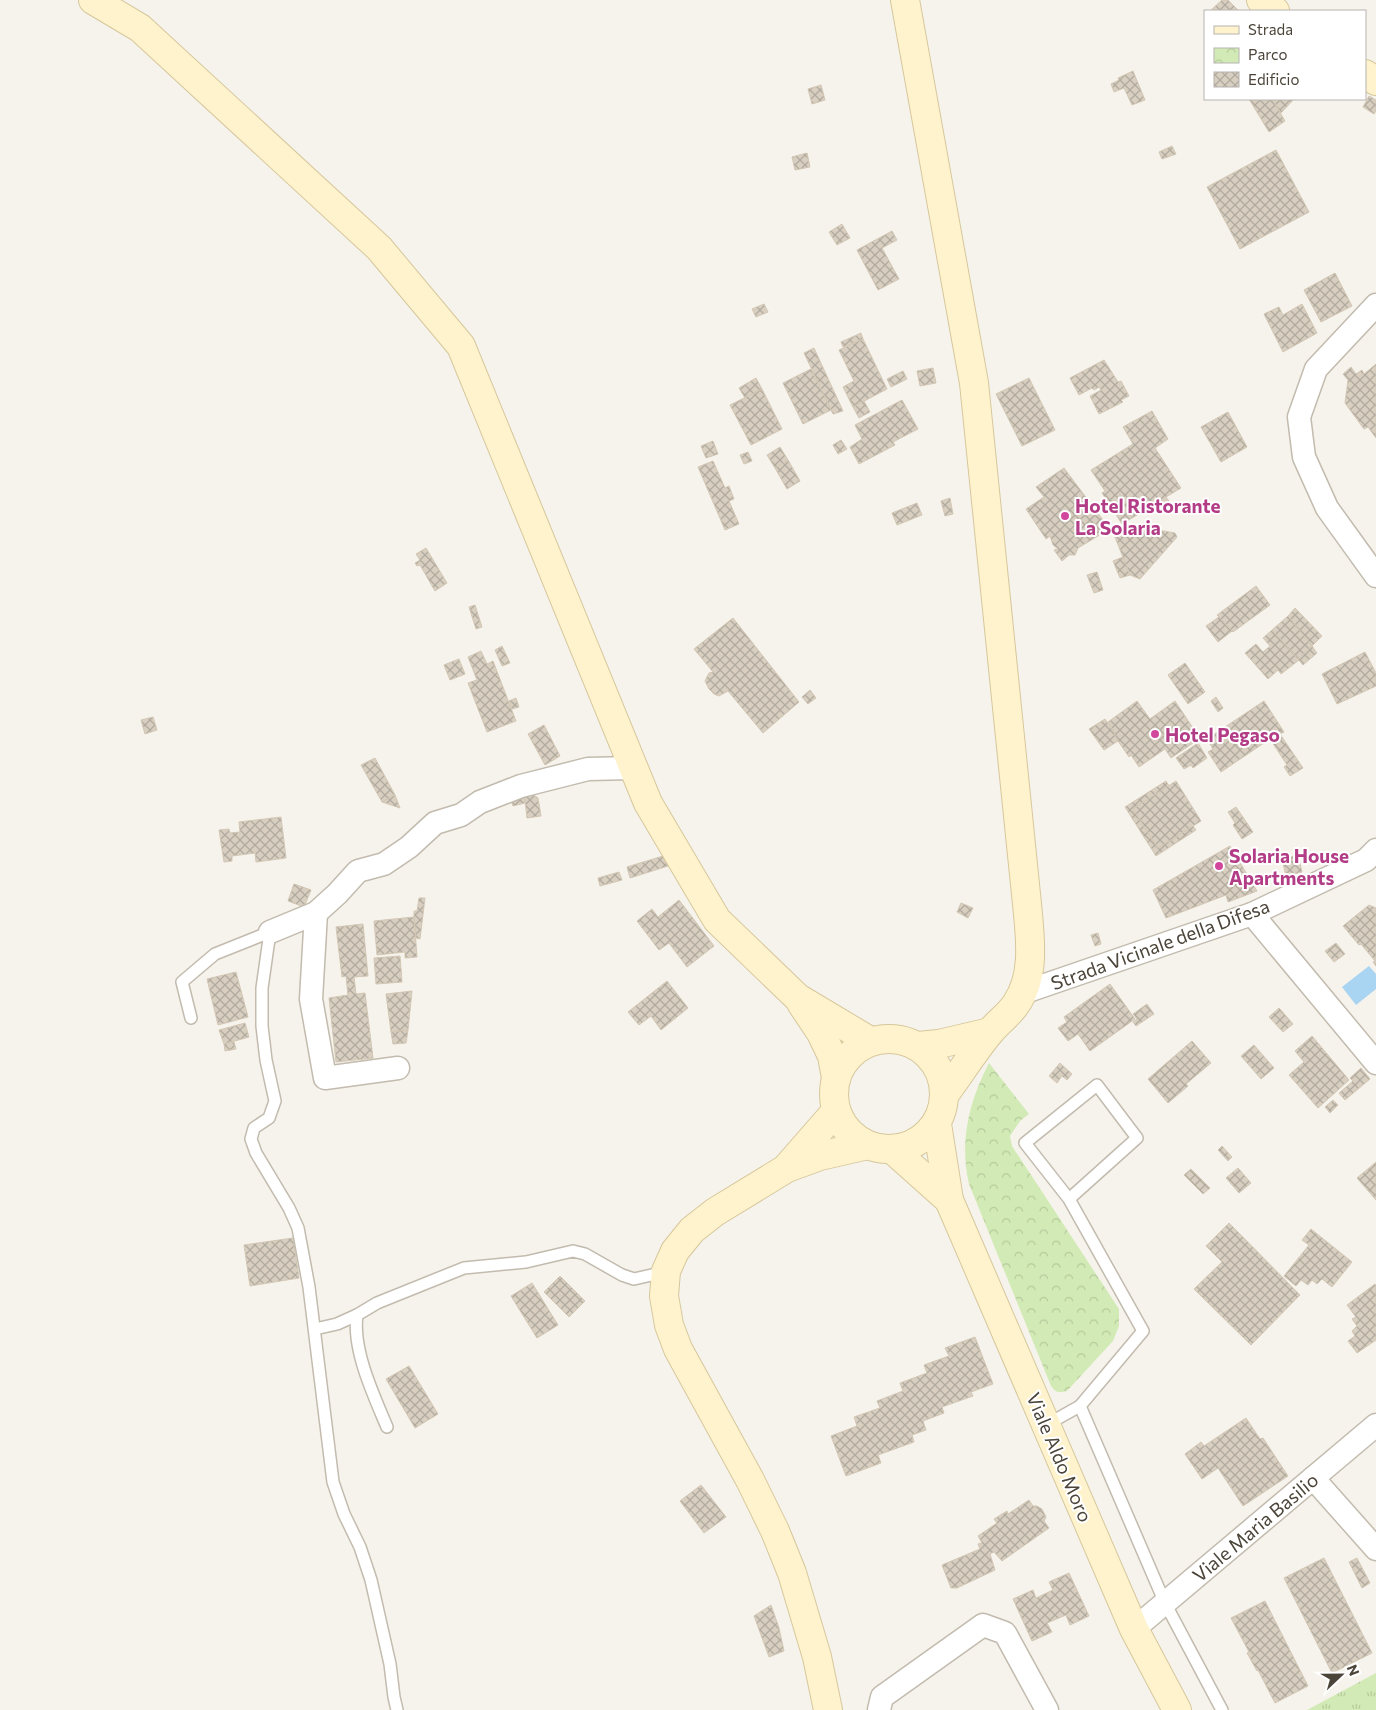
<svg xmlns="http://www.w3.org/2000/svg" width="1376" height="1710" viewBox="0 0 1376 1710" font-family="Commissioner,sans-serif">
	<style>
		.grass { fill: url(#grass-tufts) }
		.park { fill: url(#park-crowns) }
		.water { fill: #a9d4f2 }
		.building { fill: url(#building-cross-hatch); stroke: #d3c7b4 }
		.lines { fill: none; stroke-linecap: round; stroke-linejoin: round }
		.lane-casing { stroke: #c2bbae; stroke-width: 14 }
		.street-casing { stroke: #c2bbae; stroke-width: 25 }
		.secondary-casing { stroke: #d6c79b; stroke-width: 30 }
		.lane { stroke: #fff; stroke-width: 11 }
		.street { stroke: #fff; stroke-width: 22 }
		.secondary { stroke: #fff3cd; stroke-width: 28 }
		.hotel-dot { fill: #d1479c; stroke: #fff; stroke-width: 2 }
		.labels { text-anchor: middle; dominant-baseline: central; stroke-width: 4; stroke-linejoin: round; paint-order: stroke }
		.hotel-label { font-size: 19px; font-weight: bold; fill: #b23c85; stroke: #fff; text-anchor: start }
		.street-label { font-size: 19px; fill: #4b4439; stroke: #fff }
	</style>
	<defs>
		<pattern id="grass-tufts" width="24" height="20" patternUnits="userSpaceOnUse" patternTransform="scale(1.25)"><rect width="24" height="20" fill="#d2eab5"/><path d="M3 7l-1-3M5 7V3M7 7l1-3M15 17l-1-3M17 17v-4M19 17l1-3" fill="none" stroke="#b6ca9c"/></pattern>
		<pattern id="park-crowns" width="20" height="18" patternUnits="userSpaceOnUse" patternTransform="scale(1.25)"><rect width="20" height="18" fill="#d2eab5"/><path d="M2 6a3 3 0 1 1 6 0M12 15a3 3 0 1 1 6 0" fill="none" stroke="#b6ca9c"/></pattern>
		<pattern id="building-cross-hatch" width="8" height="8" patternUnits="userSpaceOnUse" patternTransform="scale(1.25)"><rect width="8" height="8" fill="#d8cfc1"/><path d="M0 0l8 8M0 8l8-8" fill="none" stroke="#b1aa9e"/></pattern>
	</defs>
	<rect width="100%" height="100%" fill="#f6f3ec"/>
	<polygon class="grass" points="1376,1673 1376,1710 1307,1710"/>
	<path class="park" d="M989,1063L1029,1114L1020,1121L1010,1136L1012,1146L1119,1309V1326L1113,1341L1067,1391C1059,1393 1056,1393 1051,1386L969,1184C959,1142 969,1101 989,1063Z"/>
	<polygon class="water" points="1369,966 1376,974 1376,989 1356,1005 1342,987"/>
	<g class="building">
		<polygon points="1222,0 1228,0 1239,11 1210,11"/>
		<polygon points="1133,71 1145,100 1132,105 1124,88 1114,92 1111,84 1119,80 1118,78"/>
		<polygon points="821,85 825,100 812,104 808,89"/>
		<polygon points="1369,96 1376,100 1376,111 1374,114 1363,107"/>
		<polygon points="1249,99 1272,99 1285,121 1269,132"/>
		<polygon points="1272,99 1294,99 1281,113"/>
		<polygon points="1172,146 1176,154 1162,159 1159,152"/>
		<polygon points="1276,150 1309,212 1240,249 1207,187"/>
		<polygon points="807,153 810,167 795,170 792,157"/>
		<polygon points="842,224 850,238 837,245 829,232"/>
		<polygon points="892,231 897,240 882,248 899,279 878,290 857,250"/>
		<polygon points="1335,273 1352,306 1321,322 1304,290"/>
		<polygon points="764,304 768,312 756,317 752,309"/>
		<polygon points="1302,304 1317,333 1283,352 1264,314 1279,307 1283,315"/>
		<polygon points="861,333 863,339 843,347 841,342"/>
		<polygon points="863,339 887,389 853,407 843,387 854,381 839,350"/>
		<polygon points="814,348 843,411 833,414 804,353"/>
		<polygon points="1104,360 1118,382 1121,381 1129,396 1121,400 1123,402 1099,414 1090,396 1101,390 1099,387 1094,390 1092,388 1079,395 1070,378"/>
		<polygon points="1376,364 1376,438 1368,427 1364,429 1345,403 1348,380 1343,374 1351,367 1356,374 1362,370 1364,374"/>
		<polygon points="933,368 936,383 920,386 917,371"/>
		<polygon points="811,369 831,410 803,424 783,383"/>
		<polygon points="903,371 907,379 891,387 887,379"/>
		<polygon points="756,378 762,389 745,398 739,388"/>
		<polygon points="1029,378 1055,430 1022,446 996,394"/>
		<polygon points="762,389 782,429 751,445 730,405"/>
		<polygon points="902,400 918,429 893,442 895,445 859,464 850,447 862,439 855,425"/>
		<polygon points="864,401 870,412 859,418 853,407"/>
		<polygon points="1152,411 1168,439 1155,448 1181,488 1166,497 1169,501 1155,510 1152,506 1122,524 1102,493 1105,491 1091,470 1133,444 1123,427"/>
		<polygon points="1228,412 1247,447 1221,462 1201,427"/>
		<polygon points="841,440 847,449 838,454 833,445"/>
		<polygon points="713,441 718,454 706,458 701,446"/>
		<polygon points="780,447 788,460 775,468 767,455"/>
		<polygon points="748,452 752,461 744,464 740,455"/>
		<polygon points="788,460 800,481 787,489 775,468"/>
		<polygon points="713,461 725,488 729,486 734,499 729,501 739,524 725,530 698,467"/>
		<polygon points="1064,468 1106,524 1100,528 1103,533 1078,548 1075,555 1069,555 1062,561 1054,550 1058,549 1053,545 1050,536 1046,539 1026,509 1044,497 1036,487"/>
		<polygon points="950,498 953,514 945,516 941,501"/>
		<polygon points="917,503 922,515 897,525 892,513"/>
		<polygon points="1111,527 1141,527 1175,533 1177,537 1140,579 1130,575"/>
		<polygon points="426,548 447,583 435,591 420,565 417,566 415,563 420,560 416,554"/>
		<polygon points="1123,557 1130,575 1120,578 1113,561"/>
		<polygon points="1097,572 1103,590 1094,593 1087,575"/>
		<polygon points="1256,586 1270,605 1233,632 1217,615"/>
		<polygon points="475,605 482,627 476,629 469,607"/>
		<polygon points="1295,608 1322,636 1312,646 1288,616"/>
		<polygon points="1288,616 1312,646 1298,659 1272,630"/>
		<polygon points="1219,617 1232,631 1218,642 1206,626"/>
		<polygon points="733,618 799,702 763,733 728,691 719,696 714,694 709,689 705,681 709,673 713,672 694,649"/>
		<polygon points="1272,630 1299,660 1281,674 1278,670 1268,679 1245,653 1256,644 1263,652 1270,646 1263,638"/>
		<polygon points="502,646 510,663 502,666 495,650"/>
		<polygon points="1312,646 1317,653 1303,665 1298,659"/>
		<polygon points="481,651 487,664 493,661 516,721 487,732 468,683 477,680 468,657"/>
		<polygon points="1365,652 1376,673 1376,686 1337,704 1322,674"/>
		<polygon points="459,659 465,674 450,680 444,665"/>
		<polygon points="1185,663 1205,692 1188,704 1168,675"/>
		<polygon points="810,690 816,698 808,704 802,697"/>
		<polygon points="1216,697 1223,708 1218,712 1211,701"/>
		<polygon points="516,698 519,707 512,709 509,701"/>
		<polygon points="1137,701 1150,719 1175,701 1195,731 1194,732 1199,739 1171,758 1165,749 1139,767 1131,755 1129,757 1118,741 1114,734 1115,733 1108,722"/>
		<polygon points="1264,701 1284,732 1280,734 1303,768 1290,776 1284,767 1287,765 1270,739 1221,772 1208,752 1213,749 1207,739"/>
		<polygon points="153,717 157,730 145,734 141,720"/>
		<polygon points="1105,719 1115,733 1114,734 1118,741 1104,750 1089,729"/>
		<polygon points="544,725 560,756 545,765 528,734"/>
		<polygon points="1198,743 1207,758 1193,768 1191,765 1184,769 1176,758"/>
		<polygon points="375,758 395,795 382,802 361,765"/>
		<polygon points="1166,781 1169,786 1133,809 1158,848 1193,826 1196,830 1156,856 1125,807"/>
		<polygon points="1176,781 1201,821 1158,848 1133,809"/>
		<polygon points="528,791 538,798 541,816 527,818 524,792"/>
		<polygon points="524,792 525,803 513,806 509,794"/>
		<polygon points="395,795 400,808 382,802"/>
		<polygon points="1236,807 1253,832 1242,839 1233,825 1235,823 1228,812"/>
		<polygon points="281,817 286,858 256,862 255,853 232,856 232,861 224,862 219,830 229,829 230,833 240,832 239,822"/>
		<polygon points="1230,846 1257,891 1228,902 1226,895 1166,918 1153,890"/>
		<polygon points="1298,855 1302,872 1286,876 1282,859"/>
		<polygon points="663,856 668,866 630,878 627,867"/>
		<polygon points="619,872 622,880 600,886 598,878"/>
		<polygon points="294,884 311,890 304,907 288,901"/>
		<polygon points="419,898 425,898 420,939 416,938 414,917 414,911 417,911"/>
		<polygon points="679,900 714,946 687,967 669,943 659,950 637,921 652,909 658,917"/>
		<polygon points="961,903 973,908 968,918 957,912"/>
		<polygon points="1369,905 1376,908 1376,966 1373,962 1375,961 1361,944 1359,945 1343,926"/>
		<polygon points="414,917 417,957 405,958 405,952 377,955 374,921"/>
		<polygon points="363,924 368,976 354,977 356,994 365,993 373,1058 336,1062 329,998 348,995 346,976 342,977 336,927"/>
		<polygon points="1098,933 1101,944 1095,946 1091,935"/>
		<polygon points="1336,943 1345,954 1334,962 1325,951"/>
		<polygon points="400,956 402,982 376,984 374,958"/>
		<polygon points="236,972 248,1017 218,1025 207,979"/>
		<polygon points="667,981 688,1008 661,1030 651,1016 639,1025 628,1012"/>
		<polygon points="1110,984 1135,1019 1090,1051 1078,1034 1068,1041 1058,1028 1067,1022 1064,1017"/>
		<polygon points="412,991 408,1030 391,1032 386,994"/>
		<polygon points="1147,1004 1154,1014 1136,1026 1133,1022 1137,1019 1133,1014"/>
		<polygon points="1279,1008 1293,1024 1283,1032 1269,1017"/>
		<polygon points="245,1023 249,1037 224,1044 219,1030"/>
		<polygon points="408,1030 406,1043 393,1044 391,1032"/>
		<polygon points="1312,1036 1349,1080 1318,1108 1289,1075 1304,1062 1295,1051"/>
		<polygon points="1192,1041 1211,1063 1186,1084 1188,1086 1168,1103 1148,1079"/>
		<polygon points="234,1042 236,1049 225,1051 224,1044"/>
		<polygon points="1254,1045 1274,1068 1261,1079 1241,1056"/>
		<polygon points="1060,1063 1072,1074 1067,1080 1062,1076 1057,1083 1049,1076"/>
		<polygon points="1361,1068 1370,1079 1345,1100 1339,1093 1353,1081 1350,1078"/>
		<polygon points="1333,1100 1338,1105 1330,1113 1325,1107"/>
		<polygon points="1222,1146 1232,1157 1228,1161 1218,1150"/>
		<polygon points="1376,1162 1376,1200 1357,1178"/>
		<polygon points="1238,1168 1251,1183 1239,1193 1226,1178"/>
		<polygon points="1191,1169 1210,1188 1203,1194 1184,1175"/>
		<polygon points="1229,1223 1300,1295 1251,1345 1194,1289 1222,1262 1206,1246"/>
		<polygon points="1311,1229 1352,1262 1332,1287 1322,1279 1317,1284 1312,1280 1308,1285 1301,1280 1296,1286 1284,1276 1309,1245 1302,1240"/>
		<polygon points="293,1238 299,1278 250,1286 244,1245"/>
		<polygon points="560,1276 585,1301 569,1317 544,1292"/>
		<polygon points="532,1283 558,1325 537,1338 511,1296"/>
		<polygon points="1375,1284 1376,1286 1376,1340 1357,1353 1348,1341 1355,1336 1352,1331 1357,1326 1352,1319 1356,1317 1347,1305"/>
		<polygon points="975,1337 993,1384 971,1392 973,1396 942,1407 944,1413 923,1421 926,1430 912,1435 914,1442 878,1455 881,1463 846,1476 831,1436 857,1426 854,1417 880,1408 877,1401 903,1391 900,1383 927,1373 924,1365 949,1356 945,1348"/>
		<polygon points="409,1366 438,1414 415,1428 386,1379"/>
		<polygon points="1246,1418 1260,1439 1263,1438 1288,1476 1243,1506 1218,1468 1202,1479 1185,1454 1201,1442 1204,1446"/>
		<polygon points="701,1485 726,1517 704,1533 680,1501"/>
		<polygon points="1029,1500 1033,1506 1037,1506 1042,1509 1046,1517 1044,1521 1049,1528 1002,1561 994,1552 990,1554 995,1570 957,1588 951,1588 942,1565 980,1549 978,1544 982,1543 978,1536 997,1523 994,1519 1007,1511 1008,1514"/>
		<polygon points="1324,1558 1372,1653 1332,1673 1284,1578"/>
		<polygon points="1357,1558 1370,1583 1362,1588 1349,1562"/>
		<polygon points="1069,1573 1089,1616 1070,1625 1066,1615 1047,1623 1052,1632 1032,1641 1013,1599 1033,1590 1036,1598 1053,1590 1049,1582"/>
		<polygon points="1265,1601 1308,1686 1275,1703 1258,1670 1257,1671 1247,1653 1249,1652 1231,1618"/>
		<polygon points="771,1605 779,1628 784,1651 769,1657 754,1616"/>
	</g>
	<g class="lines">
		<defs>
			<g id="lane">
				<polyline points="191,1018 182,982 215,954 270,932 262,988 262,1026 266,1060 275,1101 269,1118 254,1128 251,1139 256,1153 289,1208 298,1228 309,1287 333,1482 344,1514 360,1547 371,1580 390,1664 394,1697 397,1710"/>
				<polyline points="1069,1199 1025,1143 1097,1085 1137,1138 1069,1199 1143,1331 1080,1406"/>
				<path d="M357,1315C352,1350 374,1396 387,1427"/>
				<polyline points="315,1329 337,1324 357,1315 377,1303 464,1268 526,1262 573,1251 585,1254 622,1275 634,1279 665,1272"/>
				<polyline points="1046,1425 1080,1406 1165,1603 1222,1710"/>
			</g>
			<g id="street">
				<polyline points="1376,305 1316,369 1299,417 1304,457 1327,508 1376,576"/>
				<polyline points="316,913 311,999 325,1078 398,1068"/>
				<polyline points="1252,914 1376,1063"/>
				<polyline points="270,932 316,913 337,894 358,871 384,864 409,847 435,823 461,815 480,802 521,786 588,769 633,768"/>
				<polyline points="1022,993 1252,914 1366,860 1376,850"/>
				<polyline points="1313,1478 1376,1549"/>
				<polyline points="1134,1629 1376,1425"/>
				<polyline points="879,1710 882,1697 983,1625 1005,1633 1047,1710"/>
			</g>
			<g id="secondary">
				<polyline points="93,0 140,28 379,248 461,346 648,803 717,920 798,998 870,1041"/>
				<path d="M905,0L974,383L1027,904C1030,937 1036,975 1016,1004C1009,1015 998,1022 990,1032C974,1051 960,1074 945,1094"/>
				<polyline points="1261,0 1275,11"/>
				<polyline points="1365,74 1376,81"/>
				<polyline points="801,1003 821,1033 832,1056 836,1078"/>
				<circle cx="889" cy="1094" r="55"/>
				<polyline points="918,1046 939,1044 990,1032"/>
				<polyline points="937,1124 949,1200 1134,1629 1177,1710"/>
				<polyline points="893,1150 949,1200"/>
				<polyline points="788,1166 836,1111"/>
				<polyline points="828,1710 817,1657 792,1573 775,1531 750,1480 678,1349 669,1325 664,1296 666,1271 675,1251 692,1230 715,1212 787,1168 820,1156 868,1145"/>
			</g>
		</defs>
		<use href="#lane" class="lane-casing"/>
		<use href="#street" class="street-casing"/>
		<use href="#secondary" class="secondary-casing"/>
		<use href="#lane" class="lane"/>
		<use href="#street" class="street"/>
		<use href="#secondary" class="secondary"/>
	</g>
	<g class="hotel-dot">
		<circle cx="1065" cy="516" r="5"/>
		<circle cx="1155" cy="734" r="5"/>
		<circle cx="1219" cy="866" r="5"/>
	</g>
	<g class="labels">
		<g class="hotel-label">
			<text x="1075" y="505">Hotel Ristorante<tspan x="1075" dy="22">La Solaria</tspan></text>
			<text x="1165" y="734">Hotel Pegaso</text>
			<text x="1229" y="855">Solaria House<tspan x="1229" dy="22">Apartments</tspan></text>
		</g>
		<g class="street-label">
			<text transform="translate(1160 944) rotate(-20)">Strada Vicinale della Difesa</text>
			<text transform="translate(1060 1457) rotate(67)">Viale Aldo Moro</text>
			<text transform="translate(1255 1527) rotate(-40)">Viale Maria Basilio</text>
		</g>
	</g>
	<rect x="1204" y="10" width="162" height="90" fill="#ffffff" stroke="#b7b4b0"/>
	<rect x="1214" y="26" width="25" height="8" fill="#fff3cd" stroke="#b7b4b0"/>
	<text x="1248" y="35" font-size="15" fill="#4b4439">Strada</text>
	<rect x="1214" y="48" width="25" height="15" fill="url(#park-crowns)" stroke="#b7b4b0"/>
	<text x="1248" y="60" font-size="15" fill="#4b4439">Parco</text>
	<rect x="1214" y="72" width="25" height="15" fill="url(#building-cross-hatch)" stroke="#b7b4b0"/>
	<text x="1248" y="85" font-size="15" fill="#4b4439">Edificio</text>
	<g transform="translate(1341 1675) rotate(68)" stroke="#ffffff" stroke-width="4" paint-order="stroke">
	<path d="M0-4L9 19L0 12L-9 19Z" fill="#4b4439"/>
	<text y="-8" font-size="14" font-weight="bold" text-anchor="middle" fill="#4b4439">N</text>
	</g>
</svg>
